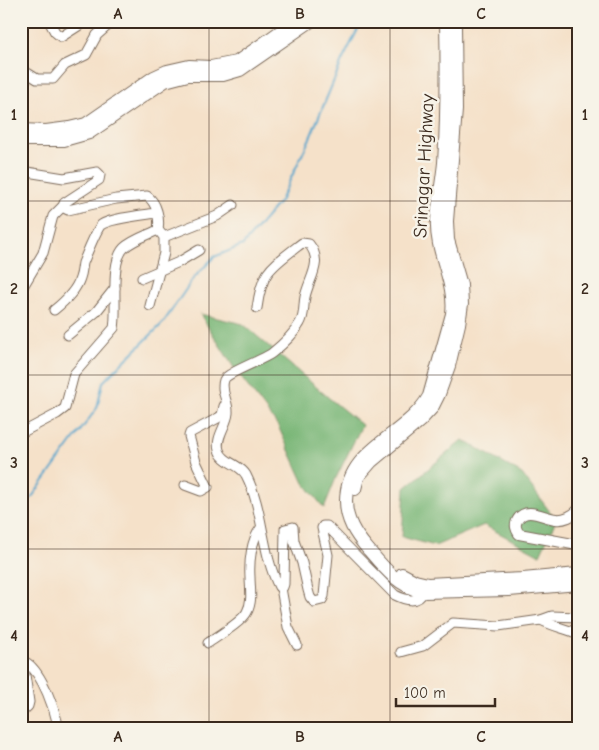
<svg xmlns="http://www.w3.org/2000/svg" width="599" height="750" viewBox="0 0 599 750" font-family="'Comic Neue',sans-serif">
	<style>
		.forest { fill: #78b676; stroke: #5a704a }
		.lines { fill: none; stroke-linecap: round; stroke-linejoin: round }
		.stream { stroke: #51a4cc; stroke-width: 2 }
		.minor-casing { stroke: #7c6a5a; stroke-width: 11 }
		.major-casing { stroke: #7c6a5a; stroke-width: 12 }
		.highway-casing { stroke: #7c6a5a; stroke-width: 14 }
		.minor { stroke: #fff; stroke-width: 9 }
		.major { stroke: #fff; stroke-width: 10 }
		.highway { stroke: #fff; stroke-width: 12 }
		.grid { fill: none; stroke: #3b2a1e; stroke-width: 1; stroke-opacity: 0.55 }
		.labels { text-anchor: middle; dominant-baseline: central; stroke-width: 5; stroke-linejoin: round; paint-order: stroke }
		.street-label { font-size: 19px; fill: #3b2a1e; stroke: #f7f3e8 }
		.neatline { fill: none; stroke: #3b2a1e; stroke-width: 2 }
		.grid-label { font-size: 16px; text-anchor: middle; font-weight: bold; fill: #3b2a1e }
	</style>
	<rect width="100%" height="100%" fill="#f7f3e8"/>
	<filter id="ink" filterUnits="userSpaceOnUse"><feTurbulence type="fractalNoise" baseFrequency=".02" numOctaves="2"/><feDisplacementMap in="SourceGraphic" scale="10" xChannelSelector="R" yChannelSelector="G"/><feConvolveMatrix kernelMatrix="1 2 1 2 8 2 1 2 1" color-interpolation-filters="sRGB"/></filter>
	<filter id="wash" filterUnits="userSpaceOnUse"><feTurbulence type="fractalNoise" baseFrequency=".0096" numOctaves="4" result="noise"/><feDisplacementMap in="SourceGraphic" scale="20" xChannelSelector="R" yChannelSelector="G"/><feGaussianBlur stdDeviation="1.12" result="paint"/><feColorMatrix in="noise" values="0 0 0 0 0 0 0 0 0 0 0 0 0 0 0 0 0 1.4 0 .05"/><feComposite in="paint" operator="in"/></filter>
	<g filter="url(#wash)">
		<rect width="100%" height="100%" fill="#f5e1c9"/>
		<g class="forest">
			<polygon points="200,314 243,324 329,398 362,425 336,478 324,508 304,483 278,426 236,371"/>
			<polygon points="463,440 522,474 556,520 540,555 484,525 435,546 402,537 405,488"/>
		</g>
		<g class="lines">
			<polyline class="stream" points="21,512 97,408 103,382 163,323 193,279 214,257 243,245 280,201 310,138 342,61 362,21"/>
		</g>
	</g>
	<g filter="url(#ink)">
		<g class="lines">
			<defs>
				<g id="minor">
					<polyline points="49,21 55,32 61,37 86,21"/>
					<polyline points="21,69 37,79 53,79 65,65 86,55 97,35 113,21"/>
					<path d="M21,171L64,178L97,172L100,175L99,180L64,203V208L68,210L116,199L147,196C157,203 160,218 158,230C148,235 132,240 124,248C109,263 118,308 114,328L74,374L65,408L57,414L21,433"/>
					<polyline points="164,237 217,216 233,205"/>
					<polyline points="142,278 179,262 199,250"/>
					<polyline points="21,290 43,253 53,216 63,206"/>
					<polyline points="150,306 164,253 164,237 158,230"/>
					<path d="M257,308C262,271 270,268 298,246L302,243L309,244C324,262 309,278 305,297C303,306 305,315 300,323C294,334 282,345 272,353C263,360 226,373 224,380C220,392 229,402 228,413C227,425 215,438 219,450C223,463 240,464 246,475C264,510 261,552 279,587H283L284,584L285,529L293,527L294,541L302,563L308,590L310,597L314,602L322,600L324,596L328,555L322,528L323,526H327L395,595C405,600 418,604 423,592"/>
					<path d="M54,310C64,302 76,291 80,278C82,273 82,268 83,263C85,258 98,226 101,225C111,218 144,215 157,213"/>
					<polyline points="68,335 96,312 115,288"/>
					<polyline points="185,485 201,491 208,487 196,462 189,436 190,433 218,418 222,415 224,406"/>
					<polyline points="281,588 288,627 297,645"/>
					<path d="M541,620C554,627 565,628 578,634"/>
					<path d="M208,643C218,636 242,622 247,612C253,601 250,588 250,577C249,562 251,540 261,528"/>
					<polyline points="401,652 423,646 453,623 498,626 541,620 552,616 578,617"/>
					<path d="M21,713L28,706L29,702L24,668L25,664L27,663C43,674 55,711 59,729"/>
				</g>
				<path id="major" d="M578,510C573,516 564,520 556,519C544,518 527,506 518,519C514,525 516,529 519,534L578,545"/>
				<g id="highway">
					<path d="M446,21C447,69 447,116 444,163C442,182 438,202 437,220C435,253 456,281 452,314L429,396C407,436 346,448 346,501C346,520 355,534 367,548C384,568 398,586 423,592L509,590L578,584"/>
					<polyline points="21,130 46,131 69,128 86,124 154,77 167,71 189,66 211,67 237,62 295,21"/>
					<polyline points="21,140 64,140 89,133 165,81 188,75 223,75 240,70 311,21"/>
					<polyline points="355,489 358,477 371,462 420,421 432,408 439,394 449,366 459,324 462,304 461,285 448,240 447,221 456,110 455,26"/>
					<polyline points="402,574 415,581 428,584 523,579 578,574"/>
				</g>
			</defs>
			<use href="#minor" class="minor-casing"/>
			<use href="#major" class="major-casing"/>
			<use href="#highway" class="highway-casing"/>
			<use href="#minor" class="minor"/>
			<use href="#major" class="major"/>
			<use href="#highway" class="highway"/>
		</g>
	</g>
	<path class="grid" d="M209,21V729M390,21V729M21,201H578M21,375H578M21,549H578"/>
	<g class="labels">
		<g class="street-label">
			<text transform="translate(424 166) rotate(-87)">Srinagar Highway</text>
		</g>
	</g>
	<rect width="599" height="750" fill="none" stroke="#f7f3e8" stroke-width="55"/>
	<path d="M396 698v8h99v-8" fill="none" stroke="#3b2a1e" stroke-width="2.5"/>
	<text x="404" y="698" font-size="15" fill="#3b2a1e" stroke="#f7f3e8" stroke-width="4" paint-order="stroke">100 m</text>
	<rect x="28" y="28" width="544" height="694" class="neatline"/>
	<g class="grid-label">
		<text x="118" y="19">A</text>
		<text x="300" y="19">B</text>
		<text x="481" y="19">C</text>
		<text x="14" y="120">1</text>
		<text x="585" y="120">1</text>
		<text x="14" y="294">2</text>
		<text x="585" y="294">2</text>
		<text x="14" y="468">3</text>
		<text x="585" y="468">3</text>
		<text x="14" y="641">4</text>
		<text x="585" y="641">4</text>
		<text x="118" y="742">A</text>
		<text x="300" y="742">B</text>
		<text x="481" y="742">C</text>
	</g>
</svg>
